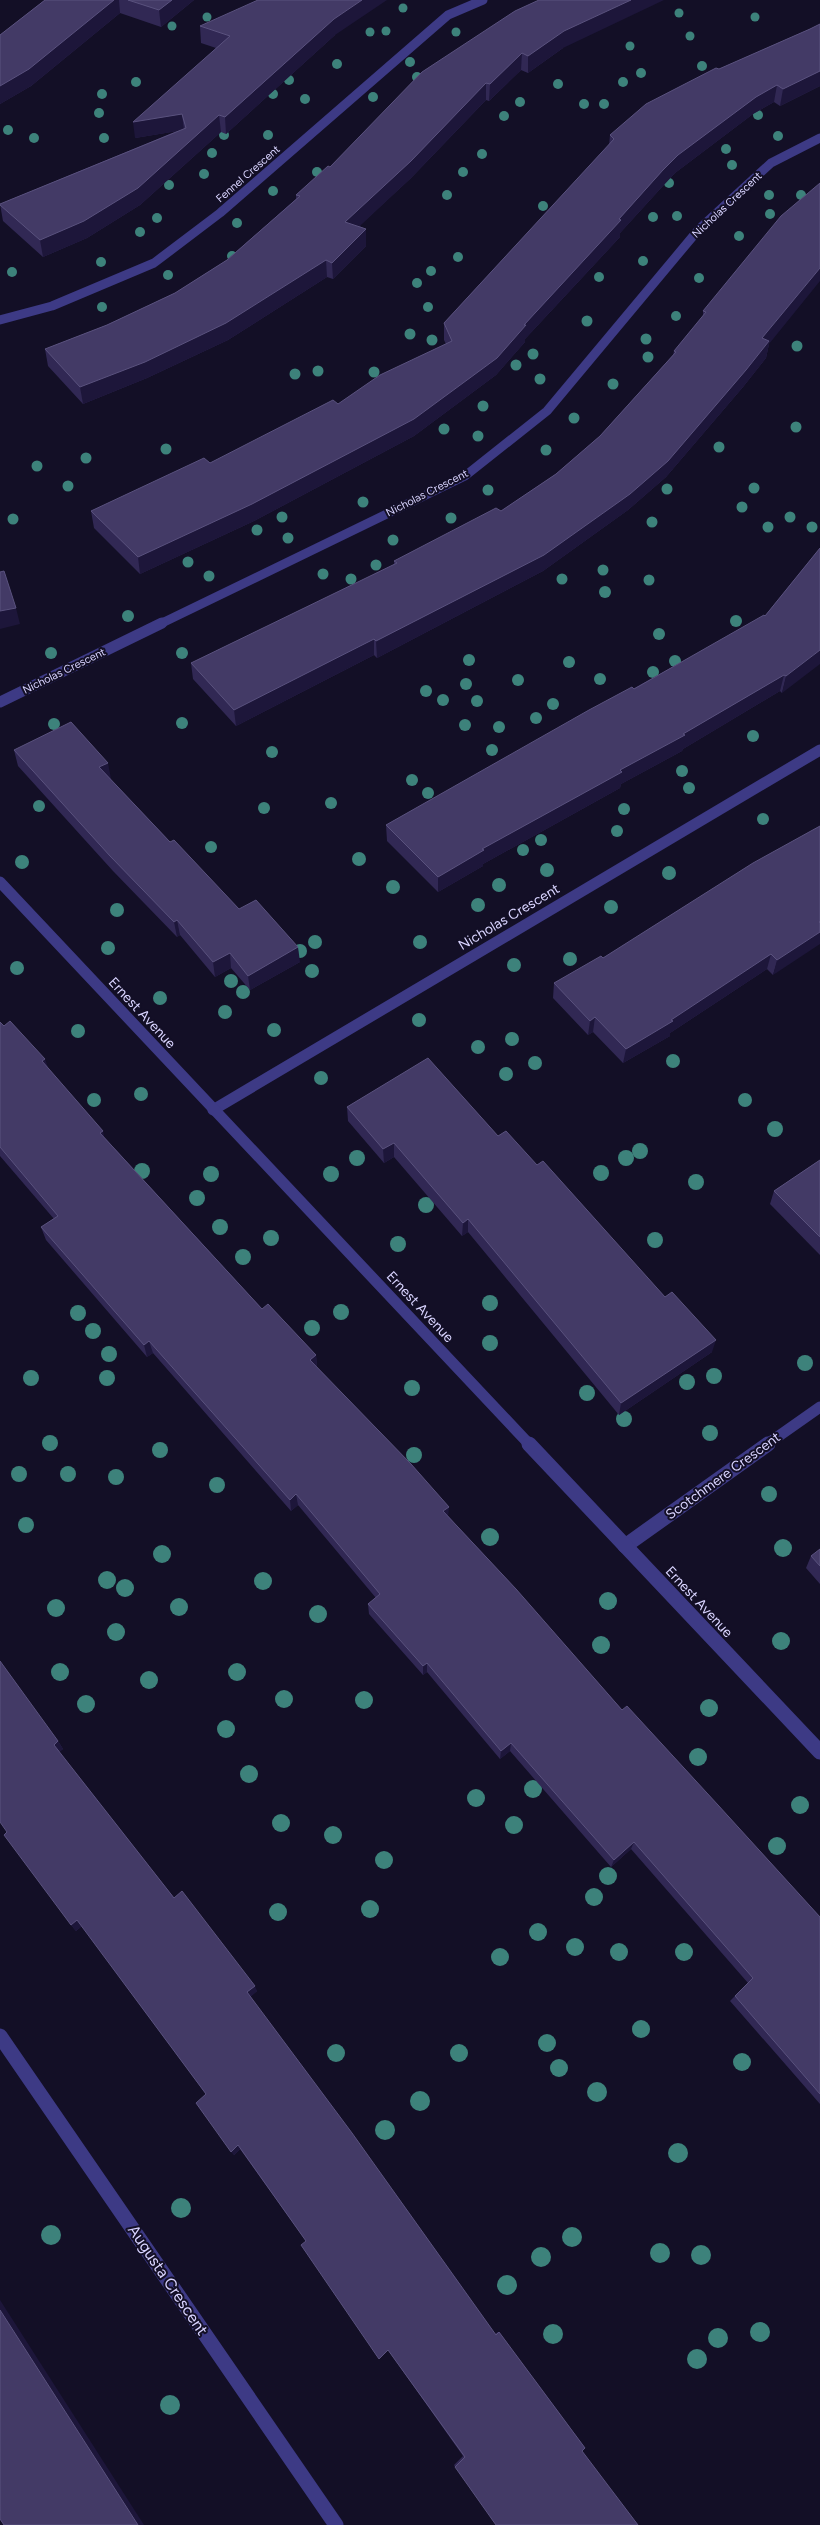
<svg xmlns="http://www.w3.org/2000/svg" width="820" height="2525" viewBox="0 0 820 2525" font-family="Figtree,sans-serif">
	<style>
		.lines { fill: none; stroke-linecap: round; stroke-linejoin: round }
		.minor-far2 { stroke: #3d3a85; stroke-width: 9 }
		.minor-far1 { stroke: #3d3a85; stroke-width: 11 }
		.minor { stroke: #3d3a85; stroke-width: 15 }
		.tertiary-far1 { stroke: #3d3a85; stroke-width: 11 }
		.tertiary { stroke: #3d3a85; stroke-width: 15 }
		.tree { fill: #3d827b }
		.wall { fill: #312854 }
		.shaded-wall { fill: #1d163a }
		.building { fill: #433a66; stroke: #5a527e }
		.labels { text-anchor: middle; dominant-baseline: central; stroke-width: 4; stroke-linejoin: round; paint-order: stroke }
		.far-street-label { font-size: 11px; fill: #d9d4ff; stroke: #130f26 }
		.street-label { font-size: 14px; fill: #d9d4ff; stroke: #130f26 }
		.near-street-label { font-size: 16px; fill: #d9d4ff; stroke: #130f26 }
	</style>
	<rect width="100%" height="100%" fill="#130f26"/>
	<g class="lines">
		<g class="minor-far2">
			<polyline points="0,320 52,306 154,263 220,213 448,15 483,0"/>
			<polyline points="160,624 465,476 547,411 699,229 771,163 820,138"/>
		</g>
		<g class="minor-far1">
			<polyline points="0,702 162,623"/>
			<polyline points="213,1110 820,750"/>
			<polyline points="766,1445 820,1407"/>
		</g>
		<g class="minor">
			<polyline points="625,1546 768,1444"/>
			<polyline points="0,2036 336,2525"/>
		</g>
		<polyline class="tertiary-far1" points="0,882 530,1445"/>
		<polyline class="tertiary" points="529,1444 820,1752"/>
	</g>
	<g class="tree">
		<circle cx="403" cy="8" r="4.5"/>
		<circle cx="679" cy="13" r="4.5"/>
		<circle cx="207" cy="17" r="4.5"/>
		<circle cx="755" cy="17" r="4.5"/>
		<circle cx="172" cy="26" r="4.5"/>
		<circle cx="386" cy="31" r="4.5"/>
		<circle cx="370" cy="32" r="4.5"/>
		<circle cx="456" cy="32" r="4.5"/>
		<circle cx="690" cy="36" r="4.5"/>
		<circle cx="630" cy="46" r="4.5"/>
		<circle cx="410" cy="62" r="5"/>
		<circle cx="337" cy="64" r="5"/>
		<circle cx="702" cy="66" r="5"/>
		<circle cx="641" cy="73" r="5"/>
		<circle cx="417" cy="77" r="5"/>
		<circle cx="289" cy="80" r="5"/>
		<circle cx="136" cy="82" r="5"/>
		<circle cx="623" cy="82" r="5"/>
		<circle cx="558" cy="84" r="5"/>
		<circle cx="102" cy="94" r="5"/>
		<circle cx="273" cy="94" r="5"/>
		<circle cx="373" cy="97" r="5"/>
		<circle cx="305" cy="99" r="5"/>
		<circle cx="520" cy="102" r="5"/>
		<circle cx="584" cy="104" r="5"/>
		<circle cx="604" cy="104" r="5"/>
		<circle cx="99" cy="113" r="5"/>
		<circle cx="758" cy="115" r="5"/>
		<circle cx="504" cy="116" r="5"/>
		<circle cx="8" cy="130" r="5"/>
		<circle cx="224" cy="135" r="5"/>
		<circle cx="268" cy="135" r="5"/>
		<circle cx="778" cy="136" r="5"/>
		<circle cx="34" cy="138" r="5"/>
		<circle cx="104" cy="138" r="5"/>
		<circle cx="726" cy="149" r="5"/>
		<circle cx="212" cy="153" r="5"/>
		<circle cx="482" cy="154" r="5"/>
		<circle cx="732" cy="165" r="5"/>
		<circle cx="317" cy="172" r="5"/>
		<circle cx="463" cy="172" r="5"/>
		<circle cx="204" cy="174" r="5"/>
		<circle cx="669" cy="183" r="5"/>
		<circle cx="169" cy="185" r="5"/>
		<circle cx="273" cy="191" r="5"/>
		<circle cx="447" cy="195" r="5"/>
		<circle cx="769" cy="195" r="5"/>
		<circle cx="801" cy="195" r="5"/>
		<circle cx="543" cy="206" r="5"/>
		<circle cx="770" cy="214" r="5"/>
		<circle cx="677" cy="216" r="5"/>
		<circle cx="653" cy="217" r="5"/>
		<circle cx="157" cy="218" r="5"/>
		<circle cx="237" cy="223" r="5"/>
		<circle cx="140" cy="232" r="5"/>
		<circle cx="739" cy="236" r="5"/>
		<circle cx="232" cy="256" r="5"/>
		<circle cx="458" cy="257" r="5"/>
		<circle cx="643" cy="261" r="5"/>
		<circle cx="101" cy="262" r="5"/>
		<circle cx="431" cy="271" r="5"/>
		<circle cx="12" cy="272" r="5"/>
		<circle cx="168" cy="275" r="5"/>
		<circle cx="599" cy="277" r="5"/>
		<circle cx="699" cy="278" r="5"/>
		<circle cx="417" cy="283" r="5"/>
		<circle cx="102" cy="307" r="5"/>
		<circle cx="428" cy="307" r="5"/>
		<circle cx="676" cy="316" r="5"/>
		<circle cx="587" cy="321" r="5.5"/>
		<circle cx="410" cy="334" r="5.5"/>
		<circle cx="646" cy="339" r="5.5"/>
		<circle cx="432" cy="340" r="5.5"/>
		<circle cx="797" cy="346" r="5.5"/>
		<circle cx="533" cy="354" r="5.5"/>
		<circle cx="648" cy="357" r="5.5"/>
		<circle cx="516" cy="365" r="5.5"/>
		<circle cx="318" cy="371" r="5.5"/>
		<circle cx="374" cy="372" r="5.5"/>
		<circle cx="295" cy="374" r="5.5"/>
		<circle cx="540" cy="379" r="5.5"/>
		<circle cx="613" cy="384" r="5.5"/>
		<circle cx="483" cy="406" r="5.5"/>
		<circle cx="574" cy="418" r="5.5"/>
		<circle cx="796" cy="427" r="5.5"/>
		<circle cx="444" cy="429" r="5.5"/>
		<circle cx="478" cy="436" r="5.5"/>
		<circle cx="719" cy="447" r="5.5"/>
		<circle cx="166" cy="449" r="5.5"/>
		<circle cx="546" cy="450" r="5.5"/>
		<circle cx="86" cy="458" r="5.5"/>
		<circle cx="37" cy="466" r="5.5"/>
		<circle cx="68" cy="486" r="5.5"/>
		<circle cx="754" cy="488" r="5.5"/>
		<circle cx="667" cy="489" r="5.5"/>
		<circle cx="488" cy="490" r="5.5"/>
		<circle cx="363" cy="502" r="5.5"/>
		<circle cx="742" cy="507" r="5.5"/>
		<circle cx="282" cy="517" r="5.5"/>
		<circle cx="790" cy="517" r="5.5"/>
		<circle cx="451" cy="518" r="5.5"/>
		<circle cx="13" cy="519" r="5.5"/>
		<circle cx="652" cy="522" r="5.5"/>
		<circle cx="768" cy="527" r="5.5"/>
		<circle cx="812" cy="527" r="5.5"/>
		<circle cx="257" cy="530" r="5.5"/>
		<circle cx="288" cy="538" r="5.5"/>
		<circle cx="393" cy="540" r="5.5"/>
		<circle cx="188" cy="562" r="5.5"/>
		<circle cx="376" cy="565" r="5.5"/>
		<circle cx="603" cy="570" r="5.5"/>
		<circle cx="323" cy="574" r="5.5"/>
		<circle cx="209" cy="576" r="5.5"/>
		<circle cx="351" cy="579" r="5.5"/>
		<circle cx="562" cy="579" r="5.5"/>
		<circle cx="649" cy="580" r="5.5"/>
		<circle cx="605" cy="592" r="6"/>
		<circle cx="128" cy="616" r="6"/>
		<circle cx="736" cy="621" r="6"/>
		<circle cx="659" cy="634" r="6"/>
		<circle cx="51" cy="653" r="6"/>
		<circle cx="182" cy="653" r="6"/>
		<circle cx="469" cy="660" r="6"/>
		<circle cx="675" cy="661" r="6"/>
		<circle cx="569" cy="662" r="6"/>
		<circle cx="653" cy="672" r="6"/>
		<circle cx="600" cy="679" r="6"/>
		<circle cx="518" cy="680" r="6"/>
		<circle cx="466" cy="684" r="6"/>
		<circle cx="426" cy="691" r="6"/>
		<circle cx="443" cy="700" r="6"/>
		<circle cx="477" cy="701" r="6"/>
		<circle cx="553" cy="704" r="6"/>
		<circle cx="536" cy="718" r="6"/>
		<circle cx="182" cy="723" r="6"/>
		<circle cx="54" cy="724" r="6"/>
		<circle cx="465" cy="725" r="6"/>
		<circle cx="499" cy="727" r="6"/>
		<circle cx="753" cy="736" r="6"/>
		<circle cx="492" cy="750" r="6"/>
		<circle cx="272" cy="752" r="6"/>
		<circle cx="682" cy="771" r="6"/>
		<circle cx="412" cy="780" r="6"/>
		<circle cx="689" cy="788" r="6"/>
		<circle cx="428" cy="793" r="6"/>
		<circle cx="331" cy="803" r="6"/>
		<circle cx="39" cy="806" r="6"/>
		<circle cx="264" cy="808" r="6"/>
		<circle cx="624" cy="809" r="6"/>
		<circle cx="763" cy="819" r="6"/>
		<circle cx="617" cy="831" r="6"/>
		<circle cx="541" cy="840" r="6"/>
		<circle cx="211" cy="847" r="6"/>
		<circle cx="523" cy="850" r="6"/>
		<circle cx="359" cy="859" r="7"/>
		<circle cx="22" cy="862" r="7"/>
		<circle cx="547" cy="870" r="7"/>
		<circle cx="669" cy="873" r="7"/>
		<circle cx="499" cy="885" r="7"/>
		<circle cx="393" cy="887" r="7"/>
		<circle cx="478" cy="905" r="7"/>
		<circle cx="611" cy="907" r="7"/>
		<circle cx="117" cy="910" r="7"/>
		<circle cx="315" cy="942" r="7"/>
		<circle cx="420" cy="942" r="7"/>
		<circle cx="108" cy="948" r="7"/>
		<circle cx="300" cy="951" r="7"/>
		<circle cx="570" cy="959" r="7"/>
		<circle cx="514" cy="965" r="7"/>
		<circle cx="17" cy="968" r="7"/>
		<circle cx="312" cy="971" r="7"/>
		<circle cx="231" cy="981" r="7"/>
		<circle cx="243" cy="992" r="7"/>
		<circle cx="160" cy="998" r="7"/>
		<circle cx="225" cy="1012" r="7"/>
		<circle cx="419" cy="1020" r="7"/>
		<circle cx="274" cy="1030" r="7"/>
		<circle cx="78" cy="1031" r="7"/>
		<circle cx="512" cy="1039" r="7"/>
		<circle cx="478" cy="1047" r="7"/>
		<circle cx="673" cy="1061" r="7"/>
		<circle cx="535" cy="1063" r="7"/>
		<circle cx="506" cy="1074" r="7"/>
		<circle cx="321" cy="1078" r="7"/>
		<circle cx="141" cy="1094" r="7"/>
		<circle cx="94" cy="1100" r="7"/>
		<circle cx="745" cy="1100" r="7"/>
		<circle cx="775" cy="1129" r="8"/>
		<circle cx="640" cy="1151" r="8"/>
		<circle cx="357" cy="1158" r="8"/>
		<circle cx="626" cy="1158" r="8"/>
		<circle cx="142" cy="1171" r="8"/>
		<circle cx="601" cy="1173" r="8"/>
		<circle cx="211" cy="1174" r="8"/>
		<circle cx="331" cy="1174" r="8"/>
		<circle cx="696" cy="1182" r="8"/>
		<circle cx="197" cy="1198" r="8"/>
		<circle cx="426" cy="1205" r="8"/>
		<circle cx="220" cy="1227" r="8"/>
		<circle cx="271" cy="1238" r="8"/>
		<circle cx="655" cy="1240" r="8"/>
		<circle cx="398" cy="1244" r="8"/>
		<circle cx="243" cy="1257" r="8"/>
		<circle cx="490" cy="1303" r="8"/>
		<circle cx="341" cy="1312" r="8"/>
		<circle cx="78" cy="1313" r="8"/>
		<circle cx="312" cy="1328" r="8"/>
		<circle cx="93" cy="1331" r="8"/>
		<circle cx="490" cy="1343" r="8"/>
		<circle cx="109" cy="1354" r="8"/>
		<circle cx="805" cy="1363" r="8"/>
		<circle cx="714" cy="1376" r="8"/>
		<circle cx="31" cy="1378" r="8"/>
		<circle cx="107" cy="1378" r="8"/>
		<circle cx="687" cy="1382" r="8"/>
		<circle cx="412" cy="1388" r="8"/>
		<circle cx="587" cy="1393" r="8"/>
		<circle cx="624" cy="1419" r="8"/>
		<circle cx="710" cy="1433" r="8"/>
		<circle cx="50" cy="1443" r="8"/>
		<circle cx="160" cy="1450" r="8"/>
		<circle cx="414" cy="1455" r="8"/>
		<circle cx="19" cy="1474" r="8"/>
		<circle cx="68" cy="1474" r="8"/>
		<circle cx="116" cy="1477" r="8"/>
		<circle cx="217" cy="1485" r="8"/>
		<circle cx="769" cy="1494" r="8"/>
		<circle cx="26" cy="1525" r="8"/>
		<circle cx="490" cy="1537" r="9"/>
		<circle cx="783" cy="1548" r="9"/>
		<circle cx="162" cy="1554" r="9"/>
		<circle cx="107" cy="1580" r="9"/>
		<circle cx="263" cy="1581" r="9"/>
		<circle cx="125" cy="1588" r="9"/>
		<circle cx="608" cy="1601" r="9"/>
		<circle cx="179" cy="1607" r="9"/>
		<circle cx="56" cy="1608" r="9"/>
		<circle cx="318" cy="1614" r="9"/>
		<circle cx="116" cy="1632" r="9"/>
		<circle cx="781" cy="1641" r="9"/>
		<circle cx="601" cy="1645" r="9"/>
		<circle cx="60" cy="1672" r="9"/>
		<circle cx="237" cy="1672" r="9"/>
		<circle cx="149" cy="1680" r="9"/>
		<circle cx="284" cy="1699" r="9"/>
		<circle cx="364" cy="1700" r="9"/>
		<circle cx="86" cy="1704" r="9"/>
		<circle cx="709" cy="1708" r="9"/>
		<circle cx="226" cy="1729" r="9"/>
		<circle cx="698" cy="1757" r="9"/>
		<circle cx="249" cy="1774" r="9"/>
		<circle cx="533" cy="1789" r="9"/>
		<circle cx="476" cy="1798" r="9"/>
		<circle cx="800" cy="1805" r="9"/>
		<circle cx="281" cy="1823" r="9"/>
		<circle cx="514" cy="1825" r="9"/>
		<circle cx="333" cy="1835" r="9"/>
		<circle cx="777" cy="1846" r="9"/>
		<circle cx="384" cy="1860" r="9"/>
		<circle cx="608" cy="1876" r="9"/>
		<circle cx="594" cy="1897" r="9"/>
		<circle cx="370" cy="1909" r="9"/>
		<circle cx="278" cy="1912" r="9"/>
		<circle cx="538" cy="1932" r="9"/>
		<circle cx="575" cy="1947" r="9"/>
		<circle cx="619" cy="1952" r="9"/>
		<circle cx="684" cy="1952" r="9"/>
		<circle cx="500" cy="1957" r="9"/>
		<circle cx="641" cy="2029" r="9"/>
		<circle cx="547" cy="2043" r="9"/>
		<circle cx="336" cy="2053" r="9"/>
		<circle cx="459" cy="2053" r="9"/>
		<circle cx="742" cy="2062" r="9"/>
		<circle cx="559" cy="2068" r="9"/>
		<circle cx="597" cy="2092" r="10"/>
		<circle cx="420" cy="2101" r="10"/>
		<circle cx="385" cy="2130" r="10"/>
		<circle cx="678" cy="2153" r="10"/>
		<circle cx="181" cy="2208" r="10"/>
		<circle cx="51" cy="2235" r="10"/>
		<circle cx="572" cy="2237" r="10"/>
		<circle cx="660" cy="2253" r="10"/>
		<circle cx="701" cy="2255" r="10"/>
		<circle cx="541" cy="2257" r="10"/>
		<circle cx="507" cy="2285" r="10"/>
		<circle cx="760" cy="2332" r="10"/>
		<circle cx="553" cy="2334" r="10"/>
		<circle cx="718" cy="2338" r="10"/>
		<circle cx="697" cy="2359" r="10"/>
		<circle cx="170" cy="2405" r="10"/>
	</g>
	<g class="wall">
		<polygon points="45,0 194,0 161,27 120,13 31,86 0,104 0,35"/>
		<polygon points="515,11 563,48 528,73 521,70 489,101 486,100 411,178 359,226 366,229 366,246 333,279 327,277 228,340 147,378 83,404 48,366 45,349 107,325 175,293 227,260 296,199 296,195"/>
		<polygon points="820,24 820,86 780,106 774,102 753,114 675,173 661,188 620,233 620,237 525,339 525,342 496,375 414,436 254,521 140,574 94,528 91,511 210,463 338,404 446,344 444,340 444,323 609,146 610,135 719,69 810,29"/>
		<polygon points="200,26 335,35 226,134 221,132 140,205 87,238 43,257 3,221 0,204 177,131 135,138 216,48 201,43"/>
		<polygon points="703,311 769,344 766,358 743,387 666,477 628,510 543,571 377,658 374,655 236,726 193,679 191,663 394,565 394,561 501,511 556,474 600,436 673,355 674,351 703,316"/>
		<polygon points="820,548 782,693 780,691 683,749 682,751 621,784 620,788 483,864 483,866 438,892 387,841 386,825 765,616"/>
		<polygon points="14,750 111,779 110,779 170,842 239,909 300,962 250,990 231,968 215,977 180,935 177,937 113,871 18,766"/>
		<polygon points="820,826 773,975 767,969 670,1033 670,1036 623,1063 593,1032 588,1035 553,998 554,983 603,958"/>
		<polygon points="0,1022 48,1068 105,1138 262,1309 316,1355 317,1367 448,1516 622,1710 820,1917 820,2104 730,2001 748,1983 631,1849 611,1867 510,1751 500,1759 427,1672 423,1675 369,1614 368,1604 376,1598 298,1505 291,1511 153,1353 147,1357 46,1240 41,1227 54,1219 0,1156"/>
		<polygon points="347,1107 498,1136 537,1165 712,1352 619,1415 468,1232 462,1236 394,1157 384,1163 348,1121"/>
		<polygon points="820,1160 820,1255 770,1204 774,1191"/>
		<polygon points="820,1549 820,1584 806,1568 811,1556"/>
		<polygon points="58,1741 63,1749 59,1752 174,1898 257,1991 250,1997 495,2334 498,2332 499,2332 585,2448 455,2467 454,2465 463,2456 388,2350 306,2241 240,2149 234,2155 206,2094 82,1926 76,1931 71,1925 7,1832"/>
	</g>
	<g class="shaded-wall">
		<polygon points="114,0 119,0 120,13 31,86 0,104 0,86"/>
		<polygon points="172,0 194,0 161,27 159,10"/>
		<polygon points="362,0 387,0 335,35 226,134 225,117 334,19"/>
		<polygon points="631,0 664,0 563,48 528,73 528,56 564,31"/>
		<polygon points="522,53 521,70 489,101 490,84"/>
		<polygon points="820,71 820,86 780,106 783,89"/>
		<polygon points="486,83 486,100 411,178 346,239 345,222"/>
		<polygon points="777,85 774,102 753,114 675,173 661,188 620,233 620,237 525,339 525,342 496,375 414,436 254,521 140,574 138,557 524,325 663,170 678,155 756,97"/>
		<polygon points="182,114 184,130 135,138 133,122"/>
		<polygon points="219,115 221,132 140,205 87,238 43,257 40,240"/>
		<polygon points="366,229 366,246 333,279 332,263"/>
		<polygon points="326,260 327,277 228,340 147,378 83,404 80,387"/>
		<polygon points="820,268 820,281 769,344 766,358 743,387 666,477 628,510 543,571 377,658 376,641 762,338"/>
		<polygon points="16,608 20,624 0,629 0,611"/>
		<polygon points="374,639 374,655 236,726 234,710"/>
		<polygon points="820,650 820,664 782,693 786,676"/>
		<polygon points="784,675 780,691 683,749 682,751 621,784 620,788 483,864 483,866 438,892 438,877 482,849 683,734"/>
		<polygon points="108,763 111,779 102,783 99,767"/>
		<polygon points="177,920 180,935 177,937 174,922"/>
		<polygon points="820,921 820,944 773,975 777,960"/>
		<polygon points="298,947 300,962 250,990 248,976"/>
		<polygon points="230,953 231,968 215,977 213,962"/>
		<polygon points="771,954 767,969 670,1033 670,1036 623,1063 626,1049"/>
		<polygon points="595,1017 593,1032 588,1035 590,1021"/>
		<polygon points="45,1059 50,1073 42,1061"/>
		<polygon points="103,1131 106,1144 100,1133"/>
		<polygon points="394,1143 394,1157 384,1163 383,1149"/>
		<polygon points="468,1219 468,1232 462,1236 463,1223"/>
		<polygon points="716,1340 712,1352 619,1415 621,1403"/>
		<polygon points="149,1341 153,1353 147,1357 144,1345"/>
		<polygon points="316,1355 317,1367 311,1372 310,1360"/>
		<polygon points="296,1494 298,1505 291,1511 290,1500"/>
		<polygon points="449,1507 448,1518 443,1511"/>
		<polygon points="427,1663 427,1672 423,1675 423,1666"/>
		<polygon points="58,1741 63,1749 58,1753 54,1745"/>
		<polygon points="511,1743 510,1751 500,1759 501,1751"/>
		<polygon points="634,1842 631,1849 611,1867 614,1860"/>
		<polygon points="77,1920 82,1926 76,1931 71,1925"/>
		<polygon points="255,1986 257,1991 249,1998 247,1992"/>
		<polygon points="238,2145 241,2148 234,2155 231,2152"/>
		<polygon points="0,2300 144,2525 138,2525 0,2310"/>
	</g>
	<g class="building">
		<polygon points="45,0 114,0 29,69 0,86 0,35"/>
		<polygon points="128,0 172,0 159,10"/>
		<polygon points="258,0 362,0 334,19 225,117 219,115 138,188 84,221 40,240 0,205 0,204 186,128 182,114 133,122 230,36 200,26"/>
		<polygon points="539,0 631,0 564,31 528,56 522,53 490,84 486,83 411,161 345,222 366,229 332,263 326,260 226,323 145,362 80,387 45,349 107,325 175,293 227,260 300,196 296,195 328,166 330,167 422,72 515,11"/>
		<polygon points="820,24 820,71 783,89 777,85 756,97 678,155 663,170 619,219 621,220 524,325 526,325 497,358 414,419 252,504 138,557 91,511 204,458 210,463 333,400 338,404 380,375 452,341 444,323 614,139 610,135 646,104 716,68 719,69 810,29"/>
		<polygon points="820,183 820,268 762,338 769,341 746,370 668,461 630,494 544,555 376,641 374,639 234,710 191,663 397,563 394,561 496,508 501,511 556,474 600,436 676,352 674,351 706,312 703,311 781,216"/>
		<polygon points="820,548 820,650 786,676 784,675 683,734 685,735 620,770 622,772 482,849 484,850 438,877 386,825 589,710 632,687 634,689 764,615 765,616"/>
		<polygon points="4,571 16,608 0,611 0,572"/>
		<polygon points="71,722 108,763 99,767 170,842 174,840 239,909 256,900 298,947 248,976 230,953 213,962 177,920 174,922 110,856 14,750"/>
		<polygon points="820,826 820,921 819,922 820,923 820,932 777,960 771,954 671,1020 673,1021 626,1049 595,1017 590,1021 554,983 601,956 603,958 753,863"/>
		<polygon points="10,1021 45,1059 42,1061 103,1131 100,1133 262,1309 268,1304 316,1355 310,1360 411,1464 449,1507 443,1511 516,1589 622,1710 627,1706 718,1805 820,1917 820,2094 735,1996 753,1978 634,1842 614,1860 511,1743 501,1751 427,1663 423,1666 368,1604 380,1594 296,1494 290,1500 149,1341 144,1345 41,1227 58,1216 0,1147 0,1022 4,1026"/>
		<polygon points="428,1058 498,1136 506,1131 537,1165 543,1161 665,1297 672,1292 716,1340 621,1403 468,1219 463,1223 394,1143 383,1149 347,1107"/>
		<polygon points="820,1160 820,1237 774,1191"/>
		<polygon points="820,1549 820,1566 811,1556"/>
		<polygon points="0,1661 58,1741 54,1745 174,1898 182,1891 255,1986 247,1992 352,2133 496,2335 499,2332 585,2448 582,2451 638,2525 496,2525 455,2467 465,2457 388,2350 379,2359 301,2245 306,2241 238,2145 231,2152 196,2103 206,2094 77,1920 71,1925 4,1835 7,1832 0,1822"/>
		<polygon points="0,2310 138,2525 4,2525 0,2519"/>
	</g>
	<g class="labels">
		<g class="far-street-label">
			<text transform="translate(248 174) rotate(-41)">Fennel Crescent</text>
			<text transform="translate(727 205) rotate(-43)">Nicholas Crescent</text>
			<text transform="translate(427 493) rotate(-27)">Nicholas Crescent</text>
			<text transform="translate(64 671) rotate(-26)">Nicholas Crescent</text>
		</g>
		<g class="street-label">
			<text transform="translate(509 917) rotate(-31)">Nicholas Crescent</text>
			<text transform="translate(142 1013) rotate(47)">Ernest Avenue</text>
			<text transform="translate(420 1307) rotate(47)">Ernest Avenue</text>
			<text transform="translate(723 1476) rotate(-36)">Scotchmere Crescent</text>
			<text transform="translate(699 1602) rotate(47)">Ernest Avenue</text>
		</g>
		<g class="near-street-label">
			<text transform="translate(168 2280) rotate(56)">Augusta Crescent</text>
		</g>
	</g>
</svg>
